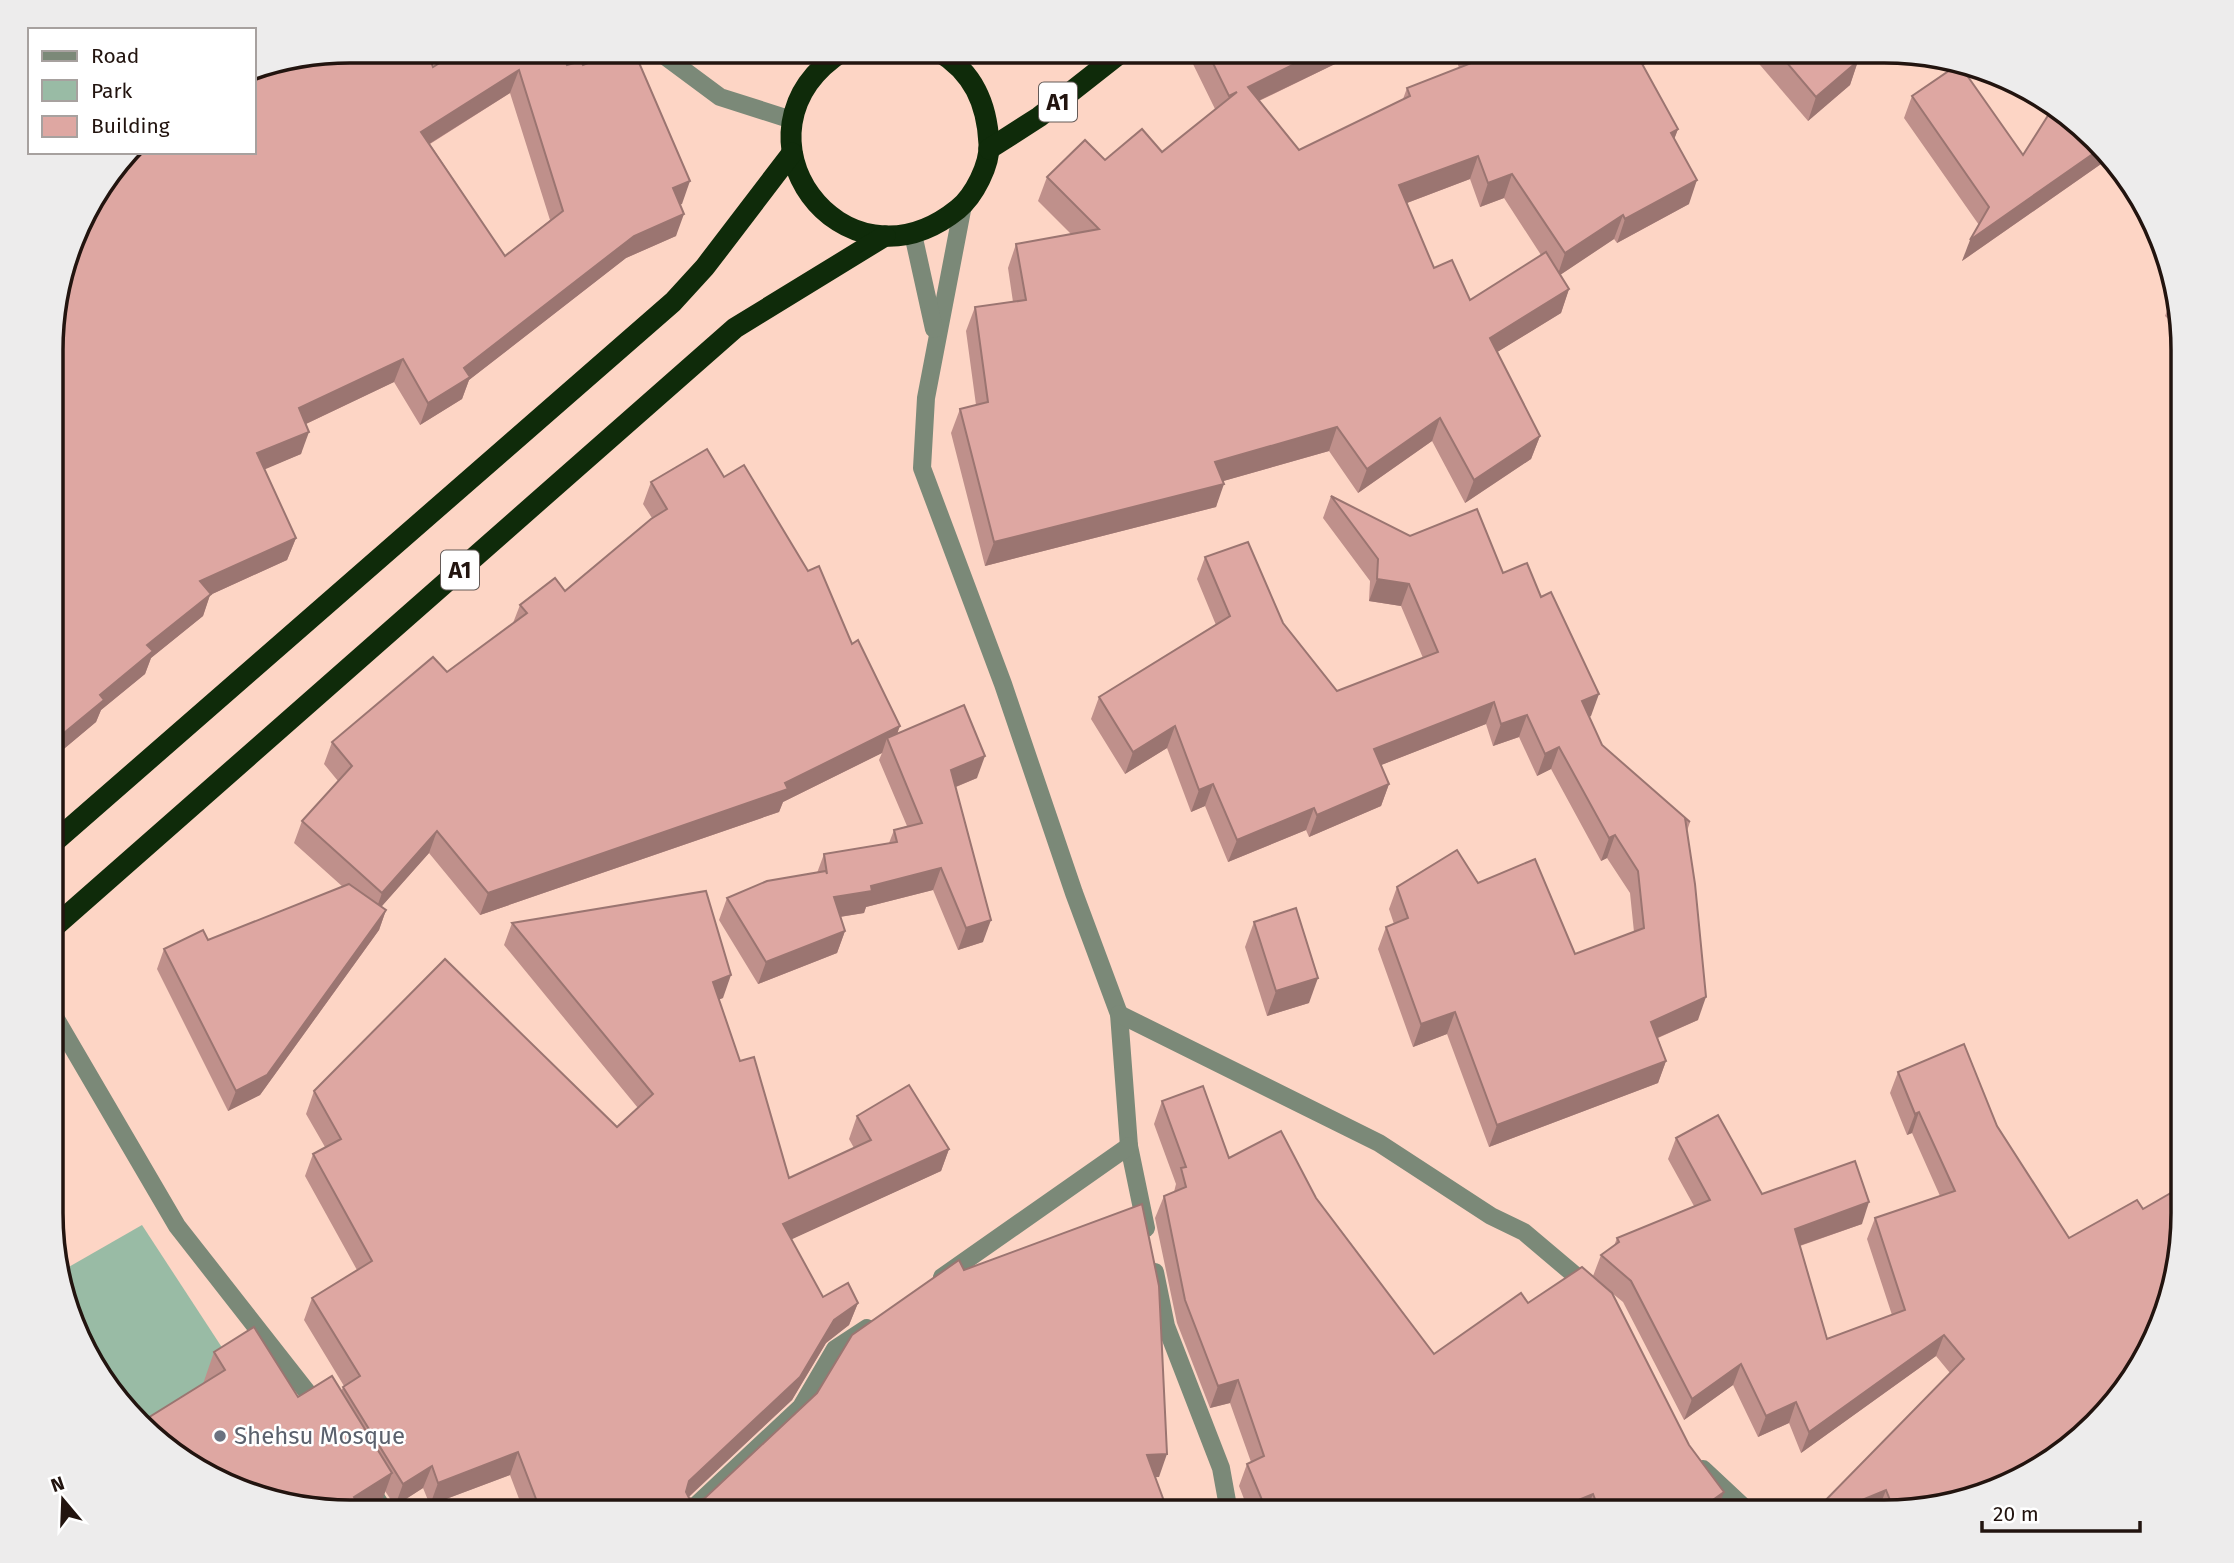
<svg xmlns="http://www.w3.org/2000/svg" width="2234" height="1563" viewBox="0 0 2234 1563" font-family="'Fira Sans',sans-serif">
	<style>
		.green { fill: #99bba5 }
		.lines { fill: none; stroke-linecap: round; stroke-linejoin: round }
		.minor { stroke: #7b8978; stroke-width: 18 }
		.highway { stroke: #0f2b0a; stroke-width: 21 }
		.wall { fill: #bf908b; fill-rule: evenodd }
		.shaded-wall { fill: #9b7571 }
		.building { fill: #dea7a2; stroke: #9b7571; stroke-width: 2; fill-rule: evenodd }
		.worship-dot { fill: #6b7280; stroke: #fff; stroke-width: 2.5 }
		.labels { text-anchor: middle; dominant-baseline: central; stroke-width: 5; stroke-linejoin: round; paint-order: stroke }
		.shield { fill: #fff; stroke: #645a57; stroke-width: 2 }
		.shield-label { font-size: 23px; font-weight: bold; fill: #22140f }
		.worship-label { font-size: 24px; fill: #5b616d; stroke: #fff; text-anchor: start }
		.rim { fill: none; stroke: #22140f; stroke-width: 3.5 }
	</style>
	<rect width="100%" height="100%" fill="#fdd5c5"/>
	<polygon class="green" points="142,1225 238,1372 163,1444 91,1363 60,1272"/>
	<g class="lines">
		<g class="minor">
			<polyline points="658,51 720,97 792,120"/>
			<polyline points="963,205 926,398 922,468 1003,684 1074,893 1119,1014 1129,1146 1146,1228"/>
			<polyline points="913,234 934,329"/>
			<polyline points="53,1014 177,1226 322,1411"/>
			<polyline points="1119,1014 1379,1143 1491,1216 1524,1232 1589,1287"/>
			<polyline points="1155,1272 1166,1326 1221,1468 1229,1512"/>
			<polyline points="942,1277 1129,1146"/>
			<polyline points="1703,1469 1749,1512"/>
			<polyline points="368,1485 385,1512"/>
			<polyline points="689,1512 801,1407 835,1349 867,1328"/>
		</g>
		<g class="highway">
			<path d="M843,51C718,132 843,302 958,209C974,196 990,165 989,144C987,103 973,72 938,51"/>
			<polyline points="989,149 1039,117 1123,51"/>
			<polyline points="53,843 673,302 705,267 792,153"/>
			<polyline points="53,928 735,328 885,236"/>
		</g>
	</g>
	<g class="wall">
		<path d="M1196,51H1339L1335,64L1259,101L1299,150L1403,99L1407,88L1459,68L1455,55L1456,51H1676L1643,65L1678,129L1674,139L1689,204L1617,243L1614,239L1560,275L1569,289L1561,313L1497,352L1540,436L1531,459L1465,503L1432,441L1358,493L1329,451L1223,481L1216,507L985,566L951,433L960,409L976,405L966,331L975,307L1013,302L1008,268L1016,244L1071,234L1038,201L1047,177L1105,160L1162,152L1215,109L1192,62ZM1470,179L1480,207L1504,198L1541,255L1470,300L1434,268L1407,203Z"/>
		<polygon points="1748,51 1850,51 1858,61 1850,85 1808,121"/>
		<path d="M459,62L583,65L682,204H680L676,236L626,258L469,380L462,399L420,425L394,382L306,424L301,454L264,469L296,538L287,560L210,595L203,616L151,658L145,674L101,710L96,722L53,758V312L433,67ZM510,93L550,220L505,256L430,144Z"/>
		<polygon points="1912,96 2023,155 2101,164 1962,261 1979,225 1904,118"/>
		<polygon points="2173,295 2183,331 2183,333 2165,316"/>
		<polygon points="724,477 852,644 898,733 977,778 956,787 983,942 958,950 933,890 866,907 864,913 840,917 845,931 837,953 758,984 719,920 727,898 817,873 824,854 889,843 894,830 907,826 879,760 882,753 783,802 779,812 480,915 429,853 381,907 386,910 379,930 260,1095 228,1111 157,969 164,949 208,940 343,887 294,843 302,821 338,781 324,764 332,742 447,672 513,623 520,605 565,591 652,518 643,504 651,482"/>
		<polygon points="1331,496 1410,536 1503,573 1591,716 1589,717 1602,745 1690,822 1687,831 1698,1020 1658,1038 1666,1061 1658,1083 1489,1147 1447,1034 1413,1047 1378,949 1386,927 1394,924 1389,909 1397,887 1478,883 1575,954 1634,932 1630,893 1607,858 1601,861 1551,769 1537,776 1519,737 1493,746 1486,724 1381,765 1389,784 1381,806 1309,837 1306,830 1228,862 1205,806 1191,812 1167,748 1125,774 1091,719 1099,697 1216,625 1197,579 1205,557 1283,623 1337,691 1423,658 1401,606 1369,601 1370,581 1323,518"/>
		<polygon points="1254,922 1309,1003 1267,1016 1245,947"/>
		<polygon points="512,923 723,998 719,999 740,1061 789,1178 854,1148 849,1139 857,1116 949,1149 941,1171 791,1239 823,1297 858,1303 849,1325 826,1343 792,1400 689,1497 689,1498 699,1501 705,1498 964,1270 1159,1477 1155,1477 1168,1512 524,1512 510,1475 430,1505 423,1488 395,1506 385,1491 378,1512 331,1512 203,1384 214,1352 298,1397 341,1391 344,1386 304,1320 312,1298 357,1270 305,1176 313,1154 325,1147 306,1114 314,1091 617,1127 638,1108 504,945"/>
		<polygon points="1964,1044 2016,1481 1884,1512 1814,1512 1950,1373 1936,1356 1801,1453 1789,1423 1758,1437 1733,1385 1684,1420 1623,1302 1612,1293 1717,1512 1249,1512 1239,1486 1247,1464 1251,1462 1230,1403 1210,1408 1177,1323 1155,1218 1164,1196 1174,1192 1176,1184 1154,1124 1162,1101 1229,1158 1316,1198 1434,1354 1528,1303 1593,1276 1601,1255 1614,1246 1617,1238 1694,1206 1668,1159 1676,1138 1762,1194 1862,1224 1800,1246 1827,1339 1892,1315 1867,1239 1875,1218 1940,1196 1912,1133 1907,1135 1890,1093 1898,1072"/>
	</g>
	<g class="shaded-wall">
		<polygon points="1321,51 1339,51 1335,64 1239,110 1248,87"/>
		<polygon points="1633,51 1676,51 1625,73"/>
		<polygon points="1858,61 1850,85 1808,121 1816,97"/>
		<polygon points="519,70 510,93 413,154 421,132"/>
		<polygon points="1678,129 1669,153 1671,133"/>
		<polygon points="2097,151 2103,158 2101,164 1962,261 1970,240"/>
		<polygon points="1478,156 1470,179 1391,209 1399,185"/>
		<polygon points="1512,174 1504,198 1480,207 1488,183"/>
		<polygon points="1697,180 1689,204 1617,243 1625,219"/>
		<polygon points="690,181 682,204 665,210 673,188"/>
		<polygon points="684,214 676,236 626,258 469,380 462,399 420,425 428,403 464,368 634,236"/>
		<polygon points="1623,215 1614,239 1557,277 1565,253"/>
		<polygon points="1569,289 1561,313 1481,362 1490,338"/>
		<polygon points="403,359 394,382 291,431 299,408"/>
		<polygon points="1440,418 1432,441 1358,493 1367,469"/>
		<polygon points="1337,427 1329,451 1206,486 1215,462"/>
		<polygon points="309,432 301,454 249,476 257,453"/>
		<polygon points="1540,436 1531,459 1465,503 1474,480"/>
		<polygon points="1224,484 1216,507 985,566 994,542"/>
		<polygon points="296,538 287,560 210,595 203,616 151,658 145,674 101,710 96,722 53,758 53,742 147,645 200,581"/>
		<polygon points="1377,579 1409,584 1401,606 1369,601"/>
		<polygon points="1599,694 1591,716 1574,723 1582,701"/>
		<polygon points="1494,702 1486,724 1366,771 1374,749"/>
		<polygon points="1527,715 1519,737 1493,746 1501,724"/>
		<polygon points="900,726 892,748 887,738 882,753 783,802 779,812 480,915 488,893 785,783"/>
		<polygon points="1175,726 1167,748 1125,774 1133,752"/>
		<polygon points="1559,747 1551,769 1537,776 1545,754"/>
		<polygon points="985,756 977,778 943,792 951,770"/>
		<polygon points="1213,784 1205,806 1191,812 1199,790"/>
		<polygon points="1389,784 1381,806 1309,837 1317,815"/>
		<polygon points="1314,808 1306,830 1228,862 1237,840"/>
		<polygon points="437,831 429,853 374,915 382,893"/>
		<polygon points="1615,835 1607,858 1601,861 1609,838"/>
		<polygon points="941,868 933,890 866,907 864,913 826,919 834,897 871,886"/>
		<polygon points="386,910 379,930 260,1095 228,1111 236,1091"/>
		<polygon points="991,920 983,942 958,950 966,928"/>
		<polygon points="845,931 837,953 758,984 766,962"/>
		<polygon points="731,975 723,998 705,1005 713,982"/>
		<polygon points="1318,978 1309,1003 1267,1016 1276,991"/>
		<polygon points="1706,997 1698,1020 1643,1044 1651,1022"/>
		<polygon points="1455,1012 1447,1034 1413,1047 1421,1024"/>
		<polygon points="1666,1061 1658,1083 1489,1147 1497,1125"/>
		<polygon points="1919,1112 1912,1133 1907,1135 1915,1114"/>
		<polygon points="949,1149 941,1171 775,1247 783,1224"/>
		<polygon points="1869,1202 1862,1224 1787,1250 1795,1229"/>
		<polygon points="858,1303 849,1325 826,1343 792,1400 681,1504 689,1481 834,1320"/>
		<polygon points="1944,1335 1936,1356 1801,1453 1809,1432"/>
		<polygon points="1741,1364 1733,1385 1684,1420 1692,1399"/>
		<polygon points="1238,1380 1230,1403 1210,1408 1218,1386"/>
		<polygon points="1796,1402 1789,1423 1758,1437 1766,1416"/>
		<polygon points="518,1452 510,1475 430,1505 438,1483"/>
		<polygon points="1167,1454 1159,1477 1138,1478 1147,1455"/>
		<polygon points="432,1466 423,1488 395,1506 403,1484"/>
		<polygon points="392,1473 378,1512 348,1512 354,1497"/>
		<polygon points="1886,1490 1878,1511 1876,1512 1833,1512"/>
		<polygon points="1724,1492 1717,1512 1696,1512"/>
		<polygon points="1593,1494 1586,1512 1549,1512"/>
	</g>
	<g class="building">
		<path d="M350,51H427L433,67L454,54L459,62L490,51H562L567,65L581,61L583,65L619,51H634L690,181L673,188L684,214L634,236L464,368L470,377L428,403L403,359L299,408L309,432L257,453L296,538L200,581L211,594L147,645L153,651L100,695L104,700L53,742V312L82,218L132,152H254V79L293,67L323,56ZM519,70L563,211L505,256L421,132Z"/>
		<polygon points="1207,51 1321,51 1248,87 1299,150 1410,96 1407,88 1474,62 1470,51 1635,51 1678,129 1671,133 1697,180 1625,219 1623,215 1565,253 1512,174 1488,183 1478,156 1399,185 1434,268 1452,260 1470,300 1546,252 1569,289 1490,338 1540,436 1474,480 1440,418 1367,469 1337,427 1215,462 1224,484 994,542 960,409 988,402 975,307 1026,300 1016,244 1099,229 1047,177 1085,140 1105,160 1142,129 1162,152 1237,92 1229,96"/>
		<polygon points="1777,51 1850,51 1858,61 1816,97"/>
		<polygon points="1959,64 2023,155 2054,106 2066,112 2097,151 1970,240 1989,207 1912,96"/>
		<polygon points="707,449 724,477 744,465 808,571 819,566 852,644 858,640 900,726 785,783 788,789 488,893 437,831 382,893 302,821 352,766 332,742 433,657 447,672 527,613 520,605 555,578 565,591 651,519 667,509 651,482"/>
		<polygon points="1331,496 1410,536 1477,509 1503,573 1527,563 1541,597 1551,592 1599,694 1582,701 1602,745 1690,822 1685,818 1695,884 1706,997 1651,1022 1666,1061 1497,1125 1455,1012 1421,1024 1386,927 1408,918 1397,887 1457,850 1478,883 1535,859 1575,954 1644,928 1638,871 1615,835 1609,838 1559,747 1545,754 1527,715 1501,724 1494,702 1374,749 1389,784 1317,815 1314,808 1237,840 1213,784 1199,790 1175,726 1133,752 1099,697 1230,616 1205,557 1248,542 1283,623 1337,691 1438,652 1409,584 1377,579 1378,559"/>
		<polygon points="964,705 985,756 951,770 991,920 966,928 941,868 871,886 872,891 834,897 845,931 766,962 727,898 767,881 826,871 827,874 824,854 897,842 894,830 922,823 887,738"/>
		<polygon points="349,884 386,910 267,1075 236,1091 164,949 203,930 208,940"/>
		<polygon points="706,891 731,975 713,982 740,1061 754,1057 789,1178 871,1140 857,1116 909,1085 949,1149 783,1224 823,1297 848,1283 858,1303 834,1320 800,1377 689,1481 686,1492 689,1498 699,1501 705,1498 817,1393 852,1335 959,1260 964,1270 1142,1204 1159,1286 1167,1454 1147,1455 1168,1512 541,1512 518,1452 438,1483 432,1466 403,1484 343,1387 360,1376 312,1298 372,1261 313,1154 341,1139 314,1091 445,959 617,1127 653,1094 512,923"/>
		<polygon points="1296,908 1318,978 1276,991 1254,922"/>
		<polygon points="1964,1044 1997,1126 2069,1238 2137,1200 2143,1209 2183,1186 2183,1232 2167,1309 2122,1395 2016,1481 1894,1510 1886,1490 1833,1512 1814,1512 1964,1359 1944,1335 1809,1432 1796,1402 1766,1416 1741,1364 1692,1399 1631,1281 1601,1255 1619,1242 1617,1238 1710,1200 1676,1138 1718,1115 1762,1194 1855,1161 1869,1202 1795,1229 1827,1339 1905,1310 1875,1218 1955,1191 1919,1112 1915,1114 1898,1072"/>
		<polygon points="1203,1086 1229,1158 1281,1131 1316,1198 1434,1354 1521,1293 1528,1303 1582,1267 1612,1293 1689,1445 1724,1492 1696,1512 1600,1512 1593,1494 1549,1512 1267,1512 1247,1464 1264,1456 1238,1380 1218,1386 1185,1300 1164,1196 1186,1187 1181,1168 1186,1167 1162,1101"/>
		<polygon points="254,1327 298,1397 332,1376 392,1473 354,1497 363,1512 331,1512 254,1496 168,1451 143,1421 225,1370 214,1352"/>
	</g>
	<circle class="worship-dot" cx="220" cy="1436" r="7"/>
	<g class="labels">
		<g class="shield">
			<rect x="1039" y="82.5" width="38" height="39" rx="5"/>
			<rect x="441" y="550.5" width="38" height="39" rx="5"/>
		</g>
		<g class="shield-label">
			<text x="1058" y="102">A1</text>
			<text x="460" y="570">A1</text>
		</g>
		<g class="worship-label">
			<text x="234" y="1436">Shehsu Mosque</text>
		</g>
	</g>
	<path d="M0 0H2234V1563H0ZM350 63H1884A287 287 0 0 1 2171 350V1213A287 287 0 0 1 1884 1500H350A287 287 0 0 1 63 1213V350A287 287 0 0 1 350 63Z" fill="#edecec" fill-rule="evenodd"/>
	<path class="rim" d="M350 63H1884A287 287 0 0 1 2171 350V1213A287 287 0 0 1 1884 1500H350A287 287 0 0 1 63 1213V350A287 287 0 0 1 350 63Z"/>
	<rect x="28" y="28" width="228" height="126" fill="#ffffff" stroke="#a7a19f" stroke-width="2"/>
	<rect x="42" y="51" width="35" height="10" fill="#7b8978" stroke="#a7a19f" stroke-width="2"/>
	<text x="91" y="63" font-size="21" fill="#22140f">Road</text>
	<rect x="42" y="80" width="35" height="21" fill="#99bba5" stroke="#a7a19f" stroke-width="2"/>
	<text x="91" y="98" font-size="21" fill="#22140f">Park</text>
	<rect x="42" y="116" width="35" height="21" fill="#dea7a2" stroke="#a7a19f" stroke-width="2"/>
	<text x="91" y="133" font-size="21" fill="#22140f">Building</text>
	<g transform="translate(63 1500) rotate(341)" stroke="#ffffff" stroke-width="5" paint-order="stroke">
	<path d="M0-5L12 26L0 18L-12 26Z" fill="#22140f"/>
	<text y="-10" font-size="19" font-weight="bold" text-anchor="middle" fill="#22140f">N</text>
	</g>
	<path d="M1982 1521v10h158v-10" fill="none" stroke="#22140f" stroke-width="3.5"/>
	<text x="1993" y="1521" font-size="21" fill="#22140f" stroke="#ffffff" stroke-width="5" paint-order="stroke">20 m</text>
</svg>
